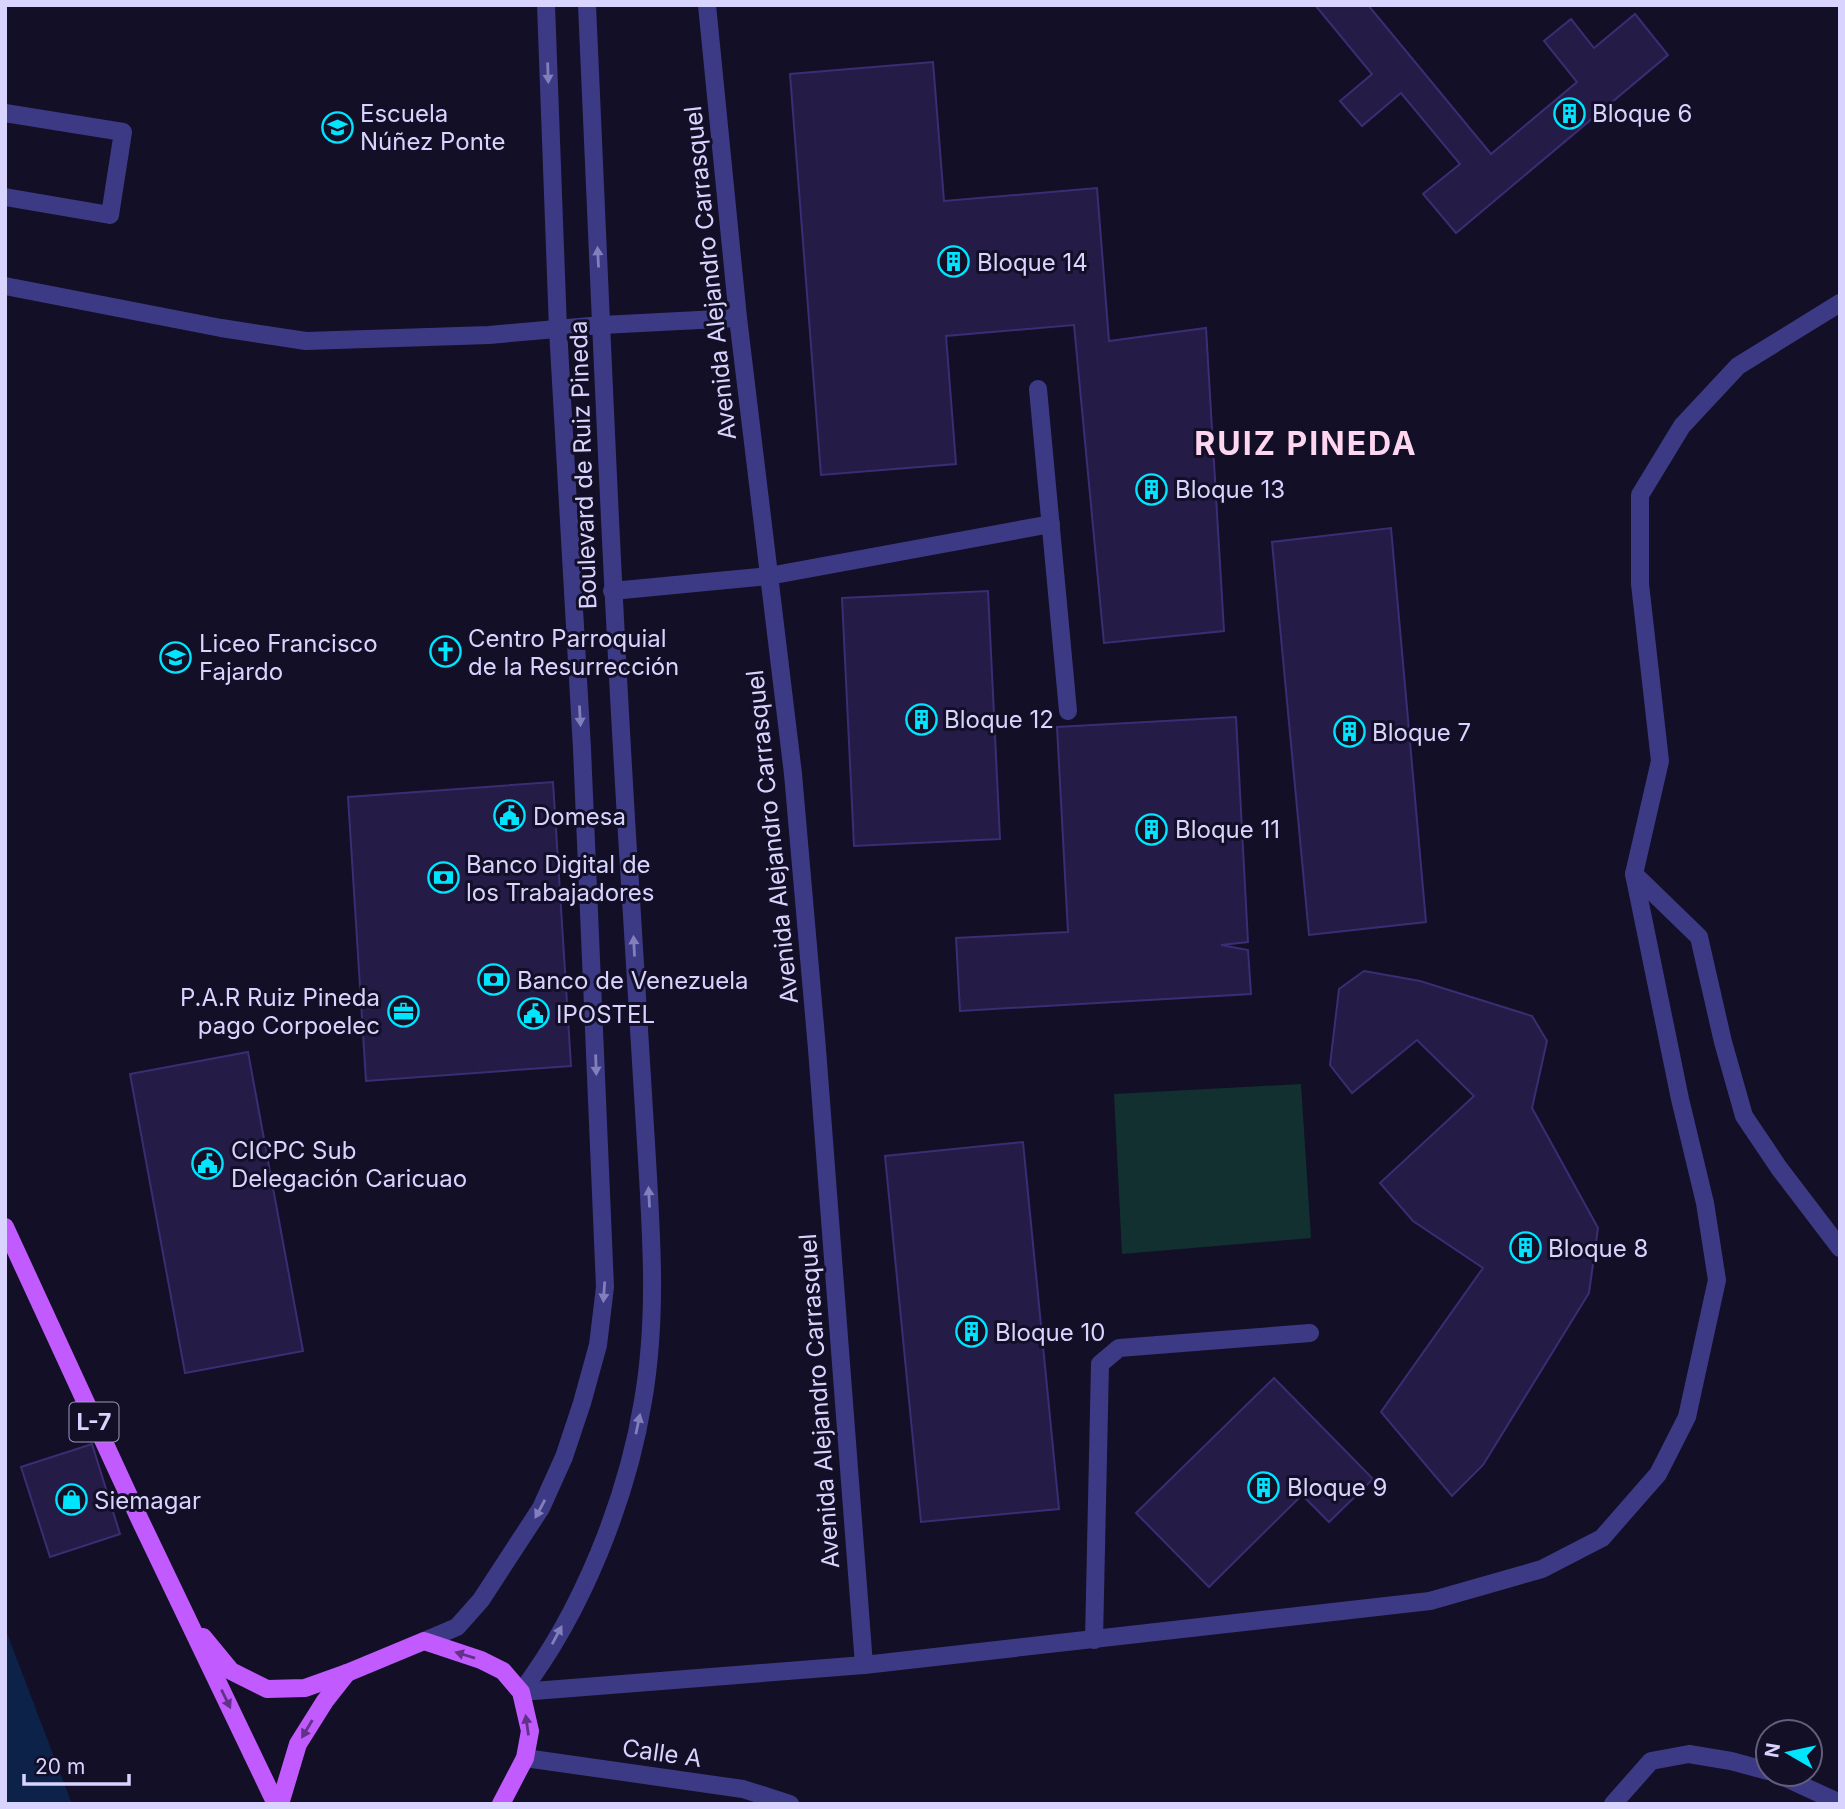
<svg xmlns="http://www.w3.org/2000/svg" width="1845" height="1809" viewBox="0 0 1845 1809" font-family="Inter,sans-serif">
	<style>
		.green { fill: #12302f }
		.water { fill: #0c2248 }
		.building { fill: #241b47; stroke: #3b2d73; stroke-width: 2 }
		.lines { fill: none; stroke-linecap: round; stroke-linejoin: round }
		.minor { stroke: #3d3a85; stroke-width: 18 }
		.major { stroke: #c25bff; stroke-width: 18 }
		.oneway { fill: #837fbc }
		.oneway2 { fill: #623188 }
		.labels { text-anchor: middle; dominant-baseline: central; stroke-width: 6; stroke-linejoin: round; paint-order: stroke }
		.shield { fill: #130f26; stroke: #9e99be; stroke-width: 2 }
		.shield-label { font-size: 23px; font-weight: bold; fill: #d9d4ff }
		.poi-label { font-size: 24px; fill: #d9d4ff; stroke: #130f26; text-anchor: start }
		.street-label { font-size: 24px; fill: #d9d4ff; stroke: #130f26 }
		.district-label { font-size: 32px; font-weight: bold; letter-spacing: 2px; fill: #ffd6f0; stroke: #130f26 }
	</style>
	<rect width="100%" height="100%" fill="#130f26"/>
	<polygon class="green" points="1301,1084 1311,1238 1122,1254 1114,1094"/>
	<polygon class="water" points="5,1628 72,1804 5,1804"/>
	<g class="building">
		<polygon points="1315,5 1368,5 1491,154 1577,82 1544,41 1571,19 1594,48 1635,14 1668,55 1456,233 1423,194 1460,164 1401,93 1362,126 1340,101 1372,74"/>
		<polygon points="933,62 944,201 1097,188 1109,341 1206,328 1224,631 1104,643 1074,325 946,336 956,464 821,475 790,74"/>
		<polygon points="1391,528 1426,922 1309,935 1272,542"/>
		<polygon points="988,591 1000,839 854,846 842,598"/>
		<polygon points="1236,717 1248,942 1221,945 1248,950 1251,994 960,1011 956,938 1068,932 1057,727"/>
		<polygon points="553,782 571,1066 366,1081 348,797"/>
		<polygon points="1364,971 1420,981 1532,1016 1547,1041 1532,1108 1598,1228 1589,1293 1483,1465 1452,1496 1381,1412 1483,1268 1413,1221 1380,1183 1474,1096 1417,1040 1352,1093 1330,1065 1339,989"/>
		<polygon points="248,1052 303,1351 185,1373 130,1074"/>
		<polygon points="1023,1142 1059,1509 921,1522 885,1156"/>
		<polygon points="1274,1378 1373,1479 1329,1522 1302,1495 1209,1587 1136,1513"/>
		<polygon points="92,1444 120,1534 50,1557 21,1467"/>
	</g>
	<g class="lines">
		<g class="minor">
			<polyline points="707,5 738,318 793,774 817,1049 864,1665"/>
			<polyline points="5,113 123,132 110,215 5,197"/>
			<polyline points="5,286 221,328 306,341 489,335 602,325 738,318"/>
			<polyline points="1038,389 1068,711"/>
			<polyline points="612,591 769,576 1051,524"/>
			<polyline points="1634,874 1699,937 1723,1042 1744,1116 1779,1168 1840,1248"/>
			<polyline points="1094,1640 1100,1364 1119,1348 1310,1333"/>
			<polyline points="424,1641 457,1627 481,1600 541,1508 564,1457 582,1403 598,1345 605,1287 582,749 558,329 546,5"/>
			<polyline points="521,1692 864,1665 1430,1601 1542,1569 1602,1538 1658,1474 1687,1417 1717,1280 1705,1203 1680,1099 1634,874 1660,761 1640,584 1640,495 1682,426 1738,366 1840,303"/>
			<path d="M521,1692C582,1612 627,1499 643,1401C658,1315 651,1229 646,1143C640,1051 634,959 629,867C611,580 600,293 587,5"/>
			<polyline points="525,1758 743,1789 790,1804"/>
			<polyline points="1777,1774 1840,1803"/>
			<polyline points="1613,1804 1651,1761 1689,1754 1731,1761 1768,1771"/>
		</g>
		<g class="major">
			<polyline points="5,1227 140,1520 276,1804"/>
			<polyline points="203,1637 231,1671 267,1689 305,1688 347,1673 424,1641 481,1660 503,1671 521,1692 530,1731 525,1758 501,1804"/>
			<polyline points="280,1804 298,1744 325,1701 347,1673"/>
		</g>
	</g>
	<defs><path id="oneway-solid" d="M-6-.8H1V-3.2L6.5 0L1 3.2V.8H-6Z" transform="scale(1.75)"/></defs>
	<g class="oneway">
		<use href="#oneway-solid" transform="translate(548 73) rotate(88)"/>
		<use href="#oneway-solid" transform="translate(598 257) rotate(-93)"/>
		<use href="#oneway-solid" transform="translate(580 716) rotate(87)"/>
		<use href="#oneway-solid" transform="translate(634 946) rotate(-93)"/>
		<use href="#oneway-solid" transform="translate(596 1065) rotate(88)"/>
		<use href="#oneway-solid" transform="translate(649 1197) rotate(-93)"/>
		<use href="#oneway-solid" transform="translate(604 1292) rotate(94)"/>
		<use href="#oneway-solid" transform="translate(638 1424) rotate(-78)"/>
		<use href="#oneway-solid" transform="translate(540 1509) rotate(118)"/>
		<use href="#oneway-solid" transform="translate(557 1635) rotate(-62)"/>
	</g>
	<g class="oneway2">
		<use href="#oneway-solid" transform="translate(465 1655) rotate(-163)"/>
		<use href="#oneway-solid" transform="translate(226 1699) rotate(64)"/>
		<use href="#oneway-solid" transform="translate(527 1725) rotate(-98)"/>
		<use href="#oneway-solid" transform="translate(307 1729) rotate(121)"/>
	</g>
	<defs>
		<symbol id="building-ring" viewBox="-11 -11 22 22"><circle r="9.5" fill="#130f26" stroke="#00e5ff" stroke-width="1.5"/><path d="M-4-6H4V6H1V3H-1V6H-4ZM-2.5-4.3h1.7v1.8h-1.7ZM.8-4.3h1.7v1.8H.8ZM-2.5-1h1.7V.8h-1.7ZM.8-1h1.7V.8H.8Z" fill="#00e5ff"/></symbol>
		<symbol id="school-ring" viewBox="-11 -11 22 22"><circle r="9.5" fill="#130f26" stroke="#00e5ff" stroke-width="1.5"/><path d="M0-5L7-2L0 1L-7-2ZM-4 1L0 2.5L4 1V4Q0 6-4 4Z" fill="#00e5ff"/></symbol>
		<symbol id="church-ring" viewBox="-11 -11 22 22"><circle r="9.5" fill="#130f26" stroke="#00e5ff" stroke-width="1.5"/><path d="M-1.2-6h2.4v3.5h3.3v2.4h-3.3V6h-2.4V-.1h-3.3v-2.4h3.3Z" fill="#00e5ff"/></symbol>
		<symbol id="civic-ring" viewBox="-11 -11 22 22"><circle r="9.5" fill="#130f26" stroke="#00e5ff" stroke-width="1.5"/><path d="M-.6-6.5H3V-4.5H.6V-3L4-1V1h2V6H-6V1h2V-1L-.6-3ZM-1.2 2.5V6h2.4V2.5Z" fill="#00e5ff"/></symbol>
		<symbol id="bank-ring" viewBox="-11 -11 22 22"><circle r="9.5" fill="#130f26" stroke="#00e5ff" stroke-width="1.5"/><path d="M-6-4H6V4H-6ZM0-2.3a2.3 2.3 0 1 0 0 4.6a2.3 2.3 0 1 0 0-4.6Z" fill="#00e5ff"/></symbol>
		<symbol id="office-ring" viewBox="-11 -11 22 22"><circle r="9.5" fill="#130f26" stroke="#00e5ff" stroke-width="1.5"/><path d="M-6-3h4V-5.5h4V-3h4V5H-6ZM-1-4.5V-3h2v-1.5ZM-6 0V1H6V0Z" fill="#00e5ff"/></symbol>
		<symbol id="shop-ring" viewBox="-11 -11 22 22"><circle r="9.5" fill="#130f26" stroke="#00e5ff" stroke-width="1.5"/><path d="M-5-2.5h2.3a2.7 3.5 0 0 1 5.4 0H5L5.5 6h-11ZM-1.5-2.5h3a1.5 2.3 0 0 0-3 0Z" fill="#00e5ff"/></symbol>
	</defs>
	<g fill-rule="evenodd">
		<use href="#building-ring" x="1552" y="96" width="35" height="35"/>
		<use href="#school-ring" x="320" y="110" width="35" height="35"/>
		<use href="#building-ring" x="936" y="244" width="35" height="35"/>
		<use href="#building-ring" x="1134" y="472" width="35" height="35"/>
		<use href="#church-ring" x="428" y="634" width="35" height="35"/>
		<use href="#school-ring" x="158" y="640" width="35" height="35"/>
		<use href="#building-ring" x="904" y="702" width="35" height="35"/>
		<use href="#building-ring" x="1332" y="714" width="35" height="35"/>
		<use href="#civic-ring" x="492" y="798" width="35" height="35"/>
		<use href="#building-ring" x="1134" y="812" width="35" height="35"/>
		<use href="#bank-ring" x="426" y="860" width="35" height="35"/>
		<use href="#bank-ring" x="476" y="962" width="35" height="35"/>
		<use href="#office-ring" x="386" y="994" width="35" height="35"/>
		<use href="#civic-ring" x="516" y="996" width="35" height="35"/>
		<use href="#civic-ring" x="190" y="1146" width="35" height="35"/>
		<use href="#building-ring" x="1508" y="1230" width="35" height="35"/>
		<use href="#building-ring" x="954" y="1314" width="35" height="35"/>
		<use href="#building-ring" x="1246" y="1470" width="35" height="35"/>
		<use href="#shop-ring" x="54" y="1482" width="35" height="35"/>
	</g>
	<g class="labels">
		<rect class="shield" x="69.5" y="1402.5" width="49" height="39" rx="5"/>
		<g class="shield-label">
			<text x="94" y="1422">L-7</text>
		</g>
		<g class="poi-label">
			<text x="360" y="113">Escuela<tspan x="360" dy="28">Núñez Ponte</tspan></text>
			<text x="1592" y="113">Bloque 6</text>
			<text x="977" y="262">Bloque 14</text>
			<text x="1175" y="489">Bloque 13</text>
			<text x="468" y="638">Centro Parroquial<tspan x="468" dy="28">de la Resurrección</tspan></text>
			<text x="199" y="643">Liceo Francisco<tspan x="199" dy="28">Fajardo</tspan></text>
			<text x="944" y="719">Bloque 12</text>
			<text x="1372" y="732">Bloque 7</text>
			<text x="533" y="816">Domesa</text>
			<text x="1175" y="829">Bloque 11</text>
			<text x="466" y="864">Banco Digital de<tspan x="466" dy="28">los Trabajadores</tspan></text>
			<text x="517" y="980">Banco de Venezuela</text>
			<text x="380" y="997" text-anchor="end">P.A.R Ruiz Pineda<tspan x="380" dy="28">pago Corpoelec</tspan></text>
			<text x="556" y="1014">IPOSTEL</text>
			<text x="231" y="1150">CICPC Sub<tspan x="231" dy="28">Delegación Caricuao</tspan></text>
			<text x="1548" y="1248">Bloque 8</text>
			<text x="995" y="1332">Bloque 10</text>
			<text x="1287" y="1487">Bloque 9</text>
			<text x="94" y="1500">Siemagar</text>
		</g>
		<g class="street-label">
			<text transform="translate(710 273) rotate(-96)">Avenida Alejandro Carrasquel</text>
			<text transform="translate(583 465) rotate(-92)">Boulevard de Ruiz Pineda</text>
			<text transform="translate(772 837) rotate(-96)">Avenida Alejandro Carrasquel</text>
			<text transform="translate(819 1401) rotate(-94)">Avenida Alejandro Carrasquel</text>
			<text transform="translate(662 1753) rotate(8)">Calle A</text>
		</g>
		<g class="district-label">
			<text x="1306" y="443">RUIZ PINEDA</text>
		</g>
	</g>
	<rect width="1845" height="1809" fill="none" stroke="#d9d4ff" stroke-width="14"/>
	<g transform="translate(1789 1753) rotate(279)"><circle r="33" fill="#130f26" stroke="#625e7d" stroke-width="2"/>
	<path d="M0-5L12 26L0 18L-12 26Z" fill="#00e5ff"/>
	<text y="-10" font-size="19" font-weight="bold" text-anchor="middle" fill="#d9d4ff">N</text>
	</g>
	<path d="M24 1774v10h105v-10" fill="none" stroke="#d9d4ff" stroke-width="3.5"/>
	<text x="35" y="1774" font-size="21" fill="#d9d4ff" stroke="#130f26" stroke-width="5" paint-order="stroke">20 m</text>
</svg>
